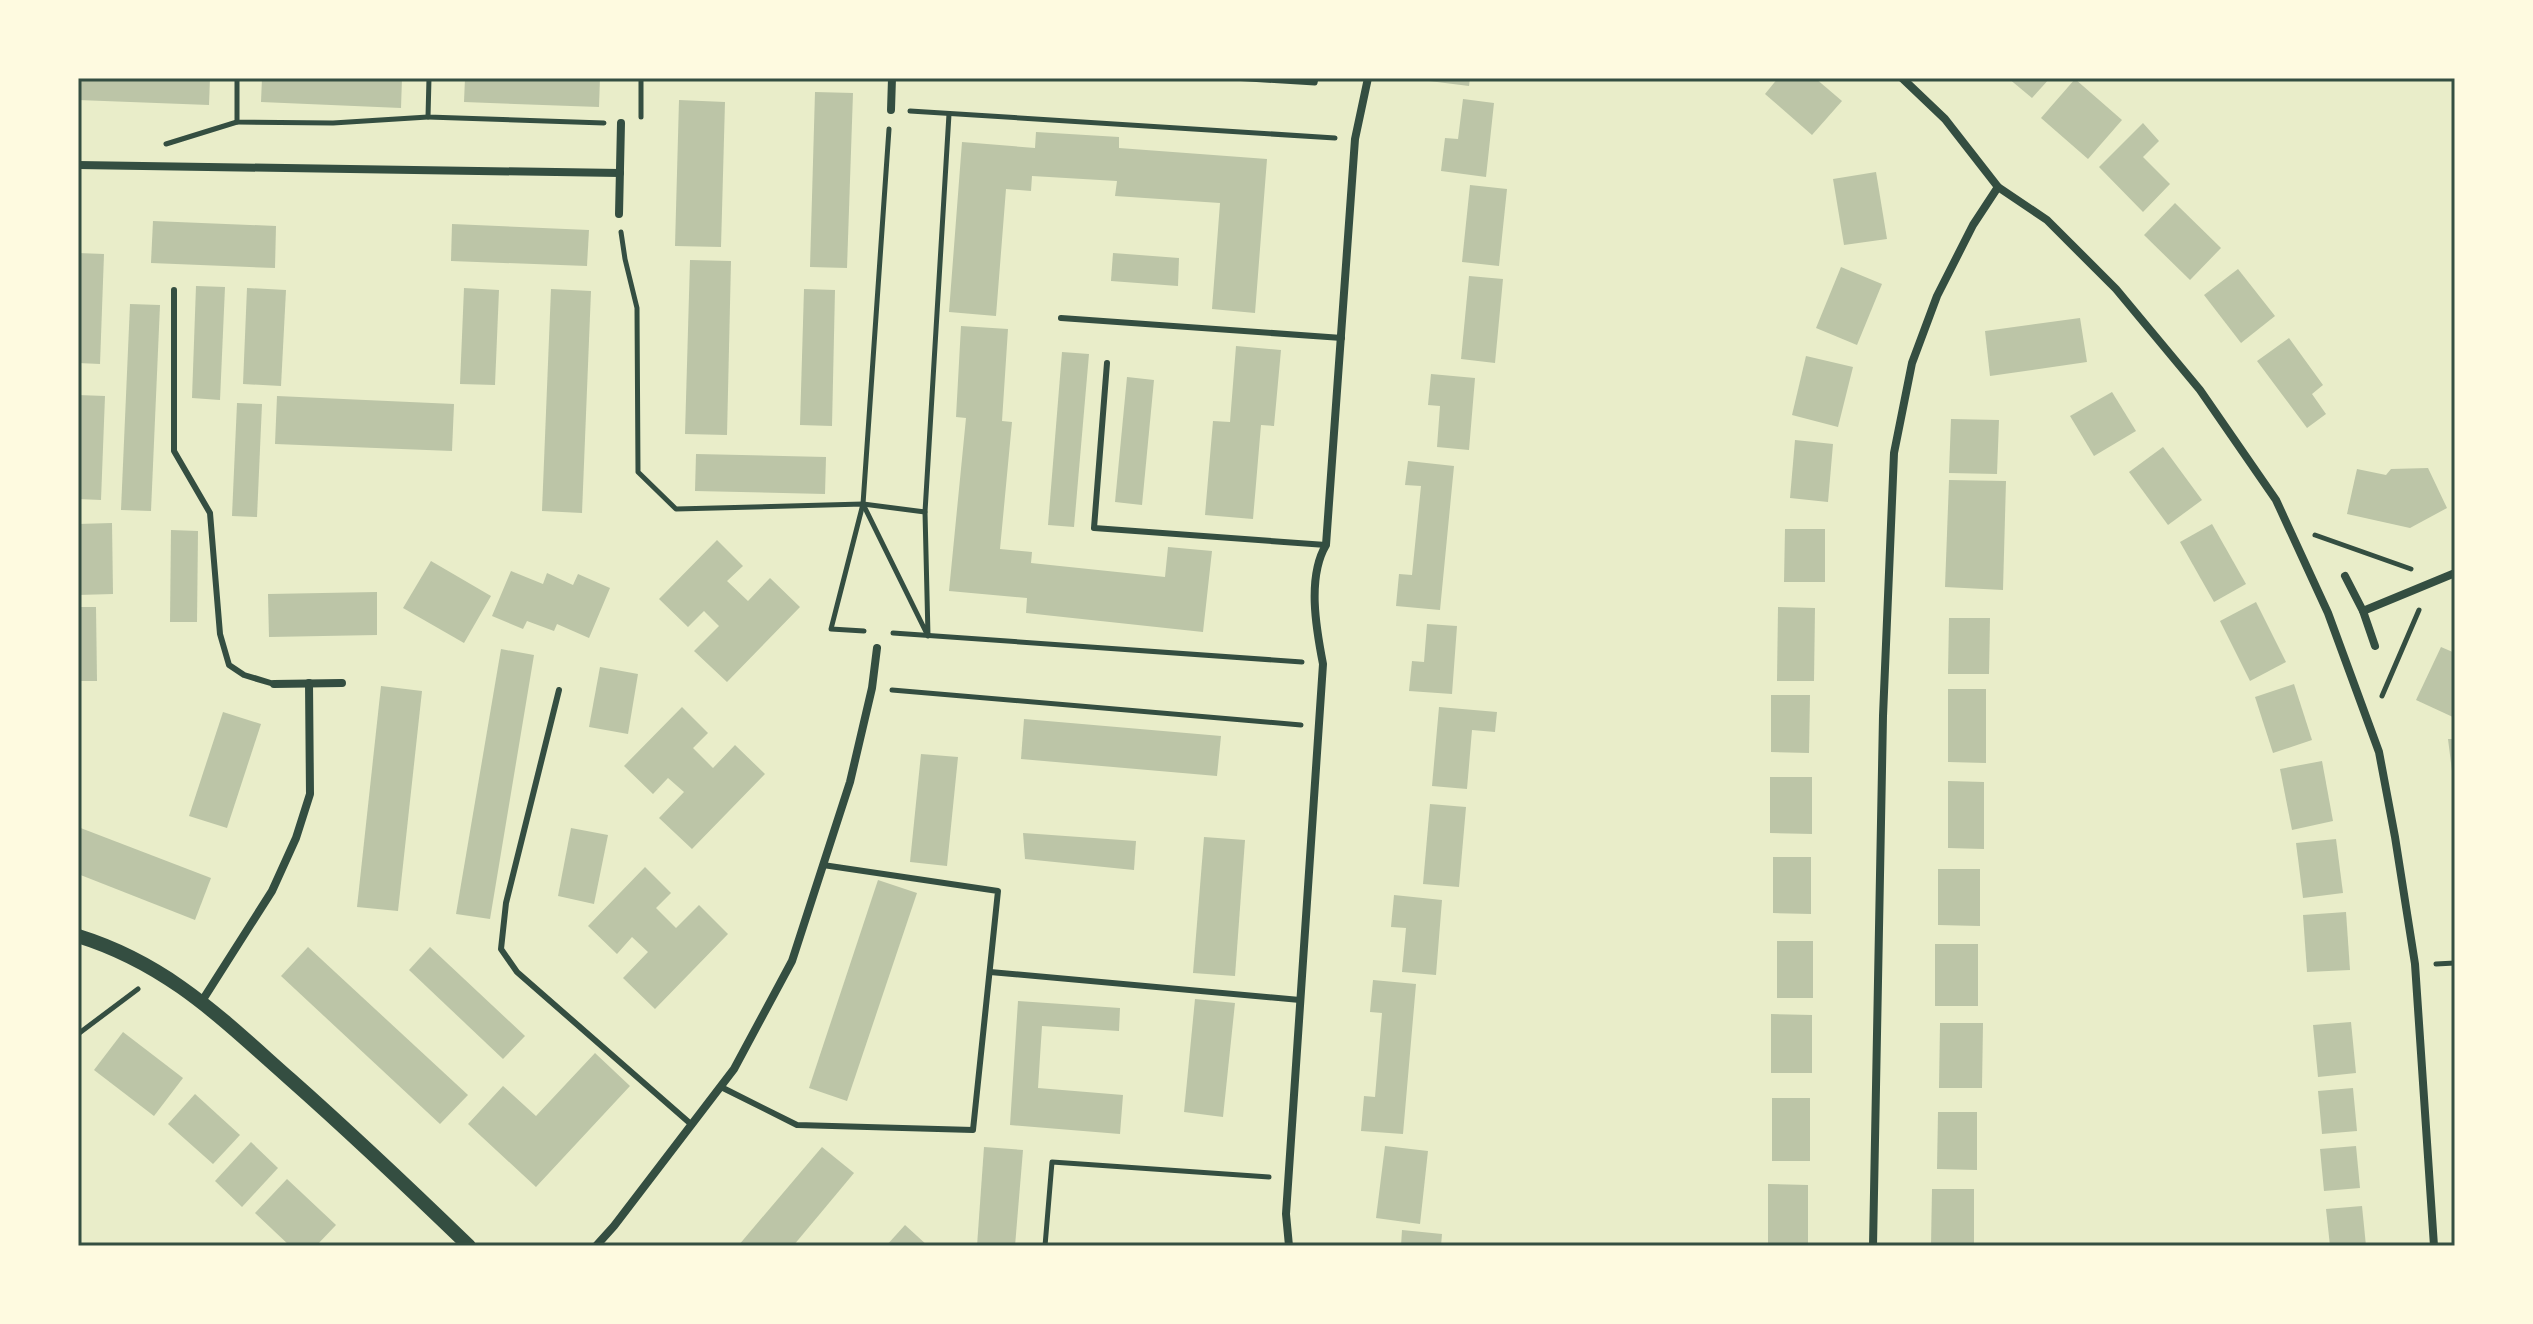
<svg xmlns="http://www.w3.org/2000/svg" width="2533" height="1324" viewBox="0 0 2533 1324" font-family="'Crimson Pro',serif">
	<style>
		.building { fill: #bcc5a7 }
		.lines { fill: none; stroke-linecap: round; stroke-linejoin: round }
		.path { stroke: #344e41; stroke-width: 5 }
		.service { stroke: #344e41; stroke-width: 6 }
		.minor { stroke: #344e41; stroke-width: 8 }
		.tertiary { stroke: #344e41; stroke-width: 14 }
		.neatline { fill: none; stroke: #344e41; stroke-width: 3 }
	</style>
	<rect width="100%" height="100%" fill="#e9edc9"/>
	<g class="building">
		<polygon points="78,78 210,78 209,105 78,100"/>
		<polygon points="262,78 402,78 401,108 261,102"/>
		<polygon points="465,78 600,78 599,107 464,102"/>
		<polygon points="1430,78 1470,78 1469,86 1429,81"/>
		<polygon points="1778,78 1815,78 1842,101 1812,135 1765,94"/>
		<polygon points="2008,78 2050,78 2032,98"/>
		<polygon points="2075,79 2122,120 2088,159 2041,118"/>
		<polygon points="815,92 853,93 847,268 810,267"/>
		<polygon points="1463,99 1494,103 1486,177 1441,171 1445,138 1458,139"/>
		<polygon points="679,100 725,102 721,247 675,246"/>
		<polygon points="2143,123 2159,141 2143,157 2170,184 2143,212 2099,167"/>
		<polygon points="1036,132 1119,137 1119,148 1267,159 1255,313 1212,309 1220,203 1115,196 1117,181 1032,176 1031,191 1006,189 996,316 949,312 962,142 1035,148"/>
		<polygon points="1876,172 1887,239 1844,245 1833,179"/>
		<polygon points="1470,185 1507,189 1499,266 1462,262"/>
		<polygon points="2175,203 2221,248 2190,280 2144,235"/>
		<polygon points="153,221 276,226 275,268 151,263"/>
		<polygon points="452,224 589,230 587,266 451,261"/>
		<polygon points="78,253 104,254 100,364 78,363"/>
		<polygon points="1113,253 1179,258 1178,286 1111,281"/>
		<polygon points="690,260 731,261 727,435 685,434"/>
		<polygon points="1841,267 1882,284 1857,345 1816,328"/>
		<polygon points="2238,269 2275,316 2241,343 2204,295"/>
		<polygon points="1469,276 1503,279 1495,363 1461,359"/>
		<polygon points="196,286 225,287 220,400 192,398"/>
		<polygon points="247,288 286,290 281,386 243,384"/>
		<polygon points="464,288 499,290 495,385 460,384"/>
		<polygon points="551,289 591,291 582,513 542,511"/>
		<polygon points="804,289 835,290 832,426 800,425"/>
		<polygon points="130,304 160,305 151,511 121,510"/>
		<polygon points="2080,318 2087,362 1990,376 1985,331"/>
		<polygon points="961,326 1008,329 1002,421 1012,422 1000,549 1032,552 1031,563 1165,577 1168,547 1212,551 1203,632 1026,613 1027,598 949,591 966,418 956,417"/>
		<polygon points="2289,338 2323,385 2312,394 2326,414 2307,428 2257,361"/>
		<polygon points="1236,346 1281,350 1274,426 1261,425 1253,519 1205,515 1213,421 1230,422"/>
		<polygon points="1062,352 1089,354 1074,527 1048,525"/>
		<polygon points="1806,356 1853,367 1838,427 1792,415"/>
		<polygon points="1431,374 1475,378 1469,450 1437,447 1440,406 1428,405"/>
		<polygon points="1127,377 1154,380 1142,505 1115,502"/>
		<polygon points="2112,392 2136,431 2094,456 2070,416"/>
		<polygon points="78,395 105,396 101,500 78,499"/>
		<polygon points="277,396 454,404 452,451 275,444"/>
		<polygon points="237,403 262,404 257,517 232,516"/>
		<polygon points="1951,419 1999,420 1997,474 1949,473"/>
		<polygon points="1795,440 1833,444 1828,502 1790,498"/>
		<polygon points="2163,447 2202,500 2168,525 2129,472"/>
		<polygon points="696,454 826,457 825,494 695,491"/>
		<polygon points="1408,461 1454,466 1440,610 1396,606 1399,574 1412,575 1421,486 1405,485"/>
		<polygon points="2428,468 2447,508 2410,528 2347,514 2357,469 2386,475 2391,469"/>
		<polygon points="1949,480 2006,481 2003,590 1945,587"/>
		<polygon points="112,523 113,594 78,595 78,524"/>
		<polygon points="2212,524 2246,584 2214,602 2180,542"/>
		<polygon points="1785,529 1825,529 1825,582 1784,582"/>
		<polygon points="171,530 198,531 197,622 170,622"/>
		<polygon points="717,540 743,566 727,581 748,601 770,578 800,607 727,682 694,651 719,626 704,611 688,627 659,599"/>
		<polygon points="431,561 491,596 464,643 403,608"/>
		<polygon points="511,571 543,584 547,573 573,585 578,574 610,588 589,638 557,624 554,631 527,621 523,629 492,616"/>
		<polygon points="377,592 377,635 269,637 268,594"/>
		<polygon points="2256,602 2286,662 2250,681 2220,621"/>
		<polygon points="78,607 96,607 97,681 78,681"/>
		<polygon points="1778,607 1815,608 1814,681 1777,681"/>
		<polygon points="1949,618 1990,618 1989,674 1948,674"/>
		<polygon points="1427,624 1457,626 1452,694 1409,691 1412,661 1424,662"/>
		<polygon points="2441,647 2455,653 2455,718 2416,700"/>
		<polygon points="501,649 534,655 490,919 456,914"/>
		<polygon points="600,667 638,674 628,734 589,727"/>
		<polygon points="2294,684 2312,740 2273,753 2255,697"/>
		<polygon points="381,686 422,691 398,911 357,907"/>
		<polygon points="1948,689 1986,689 1986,763 1948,762"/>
		<polygon points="1771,695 1810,695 1809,753 1771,752"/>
		<polygon points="682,707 708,733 693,748 713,768 735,745 765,774 692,849 659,818 684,792 668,778 653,794 624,766"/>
		<polygon points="1439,707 1497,712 1495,732 1472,730 1467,789 1432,786"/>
		<polygon points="223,712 261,724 227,828 189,816"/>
		<polygon points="1024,719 1221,736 1217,776 1021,759"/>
		<polygon points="2448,739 2455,739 2455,779 2453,779"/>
		<polygon points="921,754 958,757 947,866 910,862"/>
		<polygon points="2322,761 2333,821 2292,830 2280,769"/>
		<polygon points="1770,777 1812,777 1812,834 1770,833"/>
		<polygon points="1948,781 1984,782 1984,849 1948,848"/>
		<polygon points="1430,804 1466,807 1459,887 1423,884"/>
		<polygon points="78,827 211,878 195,920 78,874"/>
		<polygon points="571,828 608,835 594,904 558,896"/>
		<polygon points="1023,833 1136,841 1134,870 1025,859"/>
		<polygon points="1204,837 1245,840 1235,976 1193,973"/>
		<polygon points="2336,839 2343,893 2303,898 2296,843"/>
		<polygon points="1773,857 1811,857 1811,914 1773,913"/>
		<polygon points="645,867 671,893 656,908 676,928 699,905 728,934 655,1009 623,978 648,952 632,937 617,954 588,926"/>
		<polygon points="1938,869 1980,869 1980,926 1938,925"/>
		<polygon points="878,880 917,893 847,1101 809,1088"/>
		<polygon points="1394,895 1442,900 1436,975 1402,972 1406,928 1391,927"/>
		<polygon points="2346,912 2350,970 2307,972 2303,915"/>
		<rect x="1777" y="941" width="36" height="57"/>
		<rect x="1935" y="944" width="43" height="62"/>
		<polygon points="308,947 468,1095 440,1124 281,976"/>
		<polygon points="430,947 525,1036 503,1059 409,970"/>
		<polygon points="1373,980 1416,984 1403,1134 1361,1131 1364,1096 1375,1097 1382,1013 1370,1012"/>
		<polygon points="1195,999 1235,1003 1223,1117 1184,1112"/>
		<polygon points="1018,1001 1120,1008 1119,1031 1042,1026 1038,1088 1123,1095 1120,1134 1010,1125"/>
		<polygon points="1771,1014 1812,1015 1812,1073 1771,1073"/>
		<polygon points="2351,1022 2356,1073 2318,1077 2313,1025"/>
		<polygon points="1940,1023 1983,1023 1982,1088 1939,1088"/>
		<polygon points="123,1032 183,1078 154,1116 94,1070"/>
		<polygon points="595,1053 630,1086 536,1187 468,1124 503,1086 536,1116"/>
		<polygon points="2353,1088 2357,1131 2322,1134 2318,1091"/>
		<polygon points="195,1094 240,1135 213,1164 168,1124"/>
		<rect x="1772" y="1098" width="38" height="63"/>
		<polygon points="1938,1112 1977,1112 1977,1170 1937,1169"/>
		<polygon points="251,1142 278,1168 242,1207 215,1181"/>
		<polygon points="1385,1146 1428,1151 1420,1224 1376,1218"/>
		<polygon points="2356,1146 2360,1188 2324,1191 2320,1149"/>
		<polygon points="822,1147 854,1173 819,1215 793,1246 738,1246"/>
		<polygon points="984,1147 1023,1150 1015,1246 977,1246"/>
		<polygon points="287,1179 336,1225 316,1246 290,1246 255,1213"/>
		<polygon points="1768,1184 1808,1185 1808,1246 1768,1246"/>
		<polygon points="1932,1189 1974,1189 1974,1246 1931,1246"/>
		<polygon points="2362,1206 2366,1246 2330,1246 2326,1209"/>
		<polygon points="905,1225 928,1246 886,1246"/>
		<polygon points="1402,1230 1442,1234 1441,1246 1401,1246"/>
	</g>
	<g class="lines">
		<g class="path">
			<polyline points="237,78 237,122 333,123 428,117"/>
			<polyline points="429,78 428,117 604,123"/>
			<polyline points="1233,78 1315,83 1316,78"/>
			<polyline points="910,111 1335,138"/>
			<polyline points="641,117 641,78"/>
			<polyline points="166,144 237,122"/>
			<polyline points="621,232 625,259 637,308 638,472 676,509 863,504 925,512 949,114"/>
			<polyline points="863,504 928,636 925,512"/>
			<polyline points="2315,535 2411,569"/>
			<polyline points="864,631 831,629 863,504 889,129"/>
			<polyline points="893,633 1302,662"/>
			<polyline points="892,690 1301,725"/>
			<polyline points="2382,696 2419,610"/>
			<polyline points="2436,964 2455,963"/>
			<polyline points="78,1034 138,989"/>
			<polyline points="1045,1246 1052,1162 1269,1177"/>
		</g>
		<g class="service">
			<polyline points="174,290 174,451 210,513 220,634 229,665 244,675 274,684"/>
			<polyline points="1061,318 1342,338"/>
			<polyline points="1107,363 1094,528 1326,545"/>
			<polyline points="559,690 506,903 501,949 517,972 692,1125"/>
			<polyline points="990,972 1300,1000"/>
			<polyline points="721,1087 797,1125 973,1130 998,891 823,865"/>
		</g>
		<g class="minor">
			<polyline points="1902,78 1945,119 1998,187 2047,220 2116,289 2200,390 2276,500 2328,613 2379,752 2395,837 2415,964 2434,1246"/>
			<polyline points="891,110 892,78"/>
			<polyline points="78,165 620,173"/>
			<polyline points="619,214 621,123"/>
			<polyline points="2345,576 2363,611 2375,646"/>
			<polyline points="2363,611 2455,573"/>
			<polyline points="274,684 342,683"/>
			<polyline points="202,1001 272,891 296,838 310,794 309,683"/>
			<polyline points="596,1246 614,1226 734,1069 792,961 850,782 872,688 877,648"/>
			<path d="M1289,1246L1286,1214L1323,664C1316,628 1307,577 1326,545L1355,139L1368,78"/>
			<polyline points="1873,1246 1883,716 1894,453 1912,363 1937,296 1973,225 1998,187"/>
		</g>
		<path class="tertiary" d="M78,936C168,964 221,1018 290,1079C351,1133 410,1189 469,1246"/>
	</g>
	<rect width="2533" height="1324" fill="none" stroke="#fefae0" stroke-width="160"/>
	<rect x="80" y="80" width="2373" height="1164" class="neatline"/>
</svg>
